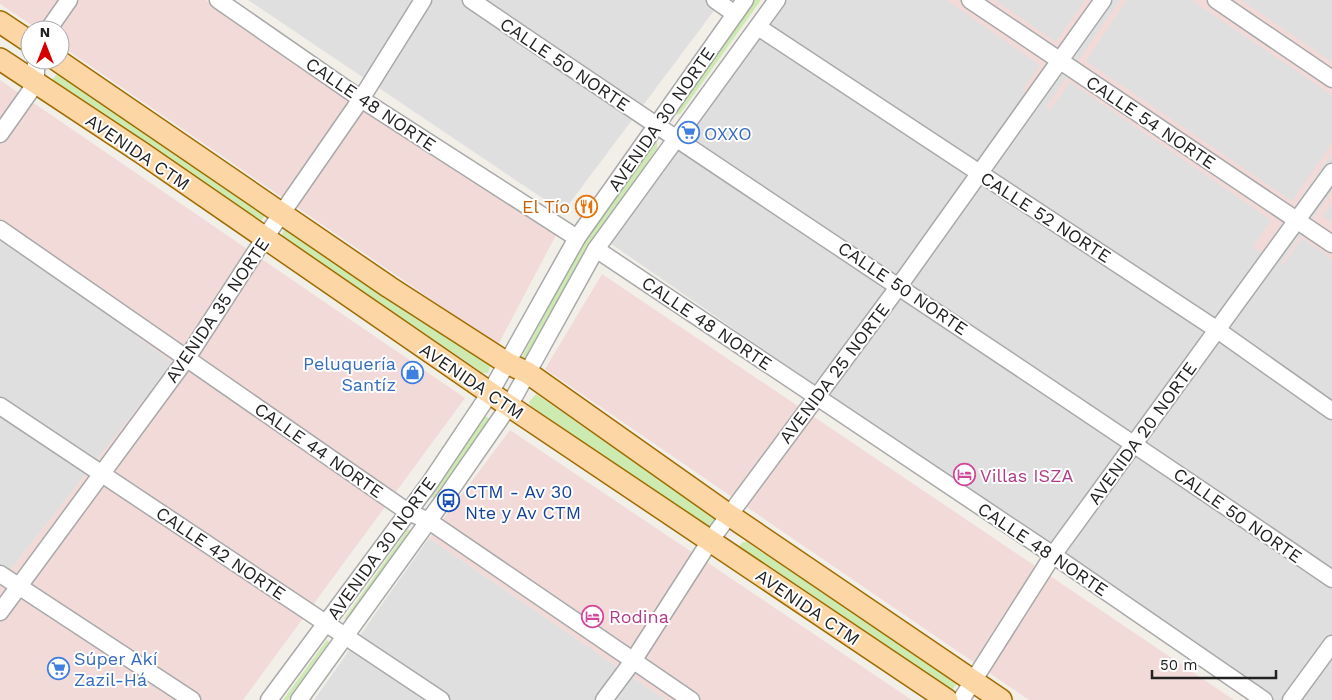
<svg xmlns="http://www.w3.org/2000/svg" width="1332" height="700" viewBox="0 0 1332 700" font-family="'Work Sans',sans-serif">
	<style>
		.residential { fill: #e0dfdf }
		.commercial { fill: #f2dad9 }
		.grass { fill: #cdebb0 }
		.lines { fill: none; stroke-linecap: round; stroke-linejoin: round }
		.minor-casing { stroke: #a9a9a9; stroke-width: 19 }
		.major-casing { stroke: #a06b00; stroke-width: 24 }
		.minor { stroke: #fff; stroke-width: 16 }
		.major { stroke: #fcd6a4; stroke-width: 21 }
		.labels { text-anchor: middle; dominant-baseline: central; stroke-width: 4; stroke-linejoin: round; paint-order: stroke }
		.street-label { font-size: 18px; fill: #222; stroke: #fff }
		.shop-label { font-size: 18px; fill: #366cbe; stroke: #fff; text-anchor: start }
		.food-label { font-size: 18px; fill: #c56008; stroke: #fff; text-anchor: end }
		.hotel-label { font-size: 18px; fill: #b23c85; stroke: #fff; text-anchor: start }
		.transit-label { font-size: 18px; fill: #164399; stroke: #fff; text-anchor: start }
	</style>
	<rect width="100%" height="100%" fill="#f2efe9"/>
	<g class="residential">
		<polygon points="248,0 722,0 563,212"/>
		<polygon points="782,0 1332,0 1332,700 1270,700 607,241"/>
		<polygon points="0,234 173,363 0,583"/>
		<polygon points="429,538 666,700 314,700"/>
	</g>
	<g class="commercial">
		<polygon points="0,0 206,0 556,235 498,345 60,45 60,30 39,30 0,4"/>
		<polygon points="946,0 995,0 1056,42 1085,0 1094,0 1027,94 1022,91 1040,65"/>
		<polygon points="1120,0 1127,0 1086,61 1292,201 1332,143 1332,153 1262,253 1253,247 1271,220 1070,82 1050,110 1046,107"/>
		<polygon points="1191,0 1241,0 1332,62 1332,95"/>
		<polygon points="0,80 465,398 243,700 0,700 0,583 173,363 0,234"/>
		<polygon points="1332,191 1332,202 1323,216 1332,222 1332,259 1302,238 1283,265 1281,263"/>
		<polygon points="602,274 1234,700 1029,700 545,369"/>
		<polygon points="510,430 912,700 666,700 429,538"/>
	</g>
	<g class="grass">
		<polygon points="753,0 761,0 680,114 676,115 676,110"/>
		<polygon points="56,75 61,75 262,211 265,216 261,221 257,222 54,85 52,80"/>
		<polygon points="657,140 657,148 590,245 527,358 523,359 522,357 583,241 652,142"/>
		<polygon points="285,228 491,365 488,373 483,373 285,239 282,234"/>
		<polygon points="536,394 715,518 717,524 713,528 708,528 531,406 529,402"/>
		<polygon points="485,416 490,419 434,497 430,498"/>
		<polygon points="408,529 410,530 348,619 344,619"/>
		<polygon points="743,542 747,542 958,683 953,689 946,688 741,552 739,546"/>
		<polygon points="327,640 329,642 288,700 283,700"/>
	</g>
	<g class="lines">
		<defs>
			<g id="minor">
				<polyline points="218,0 361,99 577,238"/>
				<path d="M471,0C757,195 1047,383 1332,579"/>
				<polyline points="715,0 735,14"/>
				<polyline points="970,0 1332,244"/>
				<polyline points="1216,0 1332,79"/>
				<polyline points="758,27 1216,329 1332,411"/>
				<polyline points="48,30 69,0"/>
				<polyline points="0,134 36,83 36,60"/>
				<polyline points="0,229 408,512 429,521 691,700"/>
				<polyline points="596,249 1053,555 1264,700"/>
				<polyline points="0,406 441,700"/>
				<polyline points="0,574 192,700"/>
				<polyline points="0,612 187,358 264,239 361,99 423,0"/>
				<polyline points="269,700 429,484 490,393 577,238 745,0"/>
				<polyline points="299,700 448,494 509,406 596,249 777,0"/>
				<polyline points="604,700 633,661 710,541 899,286 1103,0"/>
				<polyline points="961,700 1053,555 1332,172"/>
				<polyline points="1291,700 1332,644"/>
			</g>
			<g id="major">
				<polyline points="0,22 30,42"/>
				<polyline points="0,59 142,153 490,393 947,700"/>
				<polyline points="57,60 389,287 507,363 528,373 729,515 1001,700"/>
			</g>
		</defs>
		<use href="#minor" class="minor-casing"/>
		<use href="#major" class="major-casing"/>
		<use href="#minor" class="minor"/>
		<use href="#major" class="major"/>
	</g>
	<defs>
		<symbol id="supermarket-ring" viewBox="-11 -11 22 22"><circle r="9.5" fill="#fff" stroke="#3f7fe0" stroke-width="1.5"/><path d="M-6-5.5h2.5l.6 2H6L4.5 2H-2.5L-4.4-4H-6ZM-1.5 3.2a1.3 1.3 0 1 0 .1 0ZM3 3.2a1.3 1.3 0 1 0 .1 0Z" fill="#3f7fe0"/></symbol>
		<symbol id="restaurant-ring" viewBox="-11 -11 22 22"><circle r="9.5" fill="#fff" stroke="#e8710a" stroke-width="1.5"/><path d="M-5-6h1v4h1v-4h1v4h1v-4h1v5L-1.5 .5V6h-2V.5L-5-1ZM5-6V6H3V1.5H1.5Q1.5-4 5-6Z" fill="#e8710a"/></symbol>
		<symbol id="shop-ring" viewBox="-11 -11 22 22"><circle r="9.5" fill="#fff" stroke="#3f7fe0" stroke-width="1.5"/><path d="M-5-2.5h2.3a2.7 3.5 0 0 1 5.4 0H5L5.5 6h-11ZM-1.5-2.5h3a1.5 2.3 0 0 0-3 0Z" fill="#3f7fe0"/></symbol>
		<symbol id="hotel-ring" viewBox="-11 -11 22 22"><circle r="9.5" fill="#fff" stroke="#d1479c" stroke-width="1.5"/><path d="M-6-4.5h1.5V1H6V5H4.5V3h-9V5H-6ZM-4 0a1.8 1.8 0 1 1 3.6 0ZM.5 0V-2.5h3Q6-2.5 6 0Z" fill="#d1479c"/></symbol>
		<symbol id="bus-ring" viewBox="-11 -11 22 22"><circle r="9.5" fill="#fff" stroke="#1a4fb4" stroke-width="1.5"/><path d="M-5-6H5V4H4V6H2V4H-2V6H-4V4H-5ZM-3.5-4V0h7V-4ZM-3.5 1.2v1.5H-2V1.2ZM2 1.2v1.5H3.5V1.2Z" fill="#1a4fb4"/></symbol>
	</defs>
	<g fill-rule="evenodd">
		<use href="#supermarket-ring" x="676" y="120" width="25" height="25"/>
		<use href="#restaurant-ring" x="574" y="194" width="25" height="25"/>
		<use href="#shop-ring" x="400" y="360" width="25" height="25"/>
		<use href="#hotel-ring" x="952" y="462" width="25" height="25"/>
		<use href="#bus-ring" x="436" y="488" width="25" height="25"/>
		<use href="#hotel-ring" x="580" y="604" width="25" height="25"/>
		<use href="#supermarket-ring" x="46" y="656" width="25" height="25"/>
	</g>
	<g class="labels">
		<g class="street-label">
			<text transform="translate(565 64) rotate(34)">CALLE 50 NORTE</text>
			<text transform="translate(371 104) rotate(34)">CALLE 48 NORTE</text>
			<text transform="translate(661 119) rotate(-55)">AVENIDA 30 NORTE</text>
			<text transform="translate(1151 122) rotate(34)">CALLE 54 NORTE</text>
			<text transform="translate(138 152) rotate(34)">AVENIDA CTM</text>
			<text transform="translate(1046 217) rotate(33)">CALLE 52 NORTE</text>
			<text transform="translate(903 288) rotate(34)">CALLE 50 NORTE</text>
			<text transform="translate(217 310) rotate(-56)">AVENIDA 35 NORTE</text>
			<text transform="translate(707 323) rotate(34)">CALLE 48 NORTE</text>
			<text transform="translate(834 373) rotate(-53)">AVENIDA 25 NORTE</text>
			<text transform="translate(472 381) rotate(34)">AVENIDA CTM</text>
			<text transform="translate(1142 433) rotate(-54)">AVENIDA 20 NORTE</text>
			<text transform="translate(319 450) rotate(35)">CALLE 44 NORTE</text>
			<text transform="translate(1238 515) rotate(35)">CALLE 50 NORTE</text>
			<text transform="translate(381 548) rotate(-54)">AVENIDA 30 NORTE</text>
			<text transform="translate(1043 549) rotate(34)">CALLE 48 NORTE</text>
			<text transform="translate(221 553) rotate(34)">CALLE 42 NORTE</text>
			<text transform="translate(808 607) rotate(34)">AVENIDA CTM</text>
		</g>
		<g class="shop-label">
			<text x="704" y="133">OXXO</text>
			<text x="396" y="363" text-anchor="end">Peluquería<tspan x="396" dy="21">Santíz</tspan></text>
			<text x="74" y="658">Súper Akí<tspan x="74" dy="21">Zazil-Há</tspan></text>
		</g>
		<g class="food-label">
			<text x="570" y="206">El Tío</text>
		</g>
		<g class="hotel-label">
			<text x="980" y="475">Villas ISZA</text>
			<text x="609" y="616">Rodina</text>
		</g>
		<g class="transit-label">
			<text x="465" y="491">CTM - Av 30<tspan x="465" dy="21">Nte y Av CTM</tspan></text>
		</g>
	</g>
	<g transform="translate(45 45)"><circle r="24" fill="#ffffff" stroke="#a7a7a7"/>
	<path d="M0-4L9 19L0 12L-9 19Z" fill="#d40000"/>
	<text y="-8" font-size="14" font-weight="bold" text-anchor="middle" fill="#222222">N</text>
	</g>
	<path d="M1152 670v8h124v-8" fill="none" stroke="#222222" stroke-width="2.5"/>
	<text x="1160" y="670" font-size="15" fill="#222222" stroke="#ffffff" stroke-width="4" paint-order="stroke">50 m</text>
</svg>
